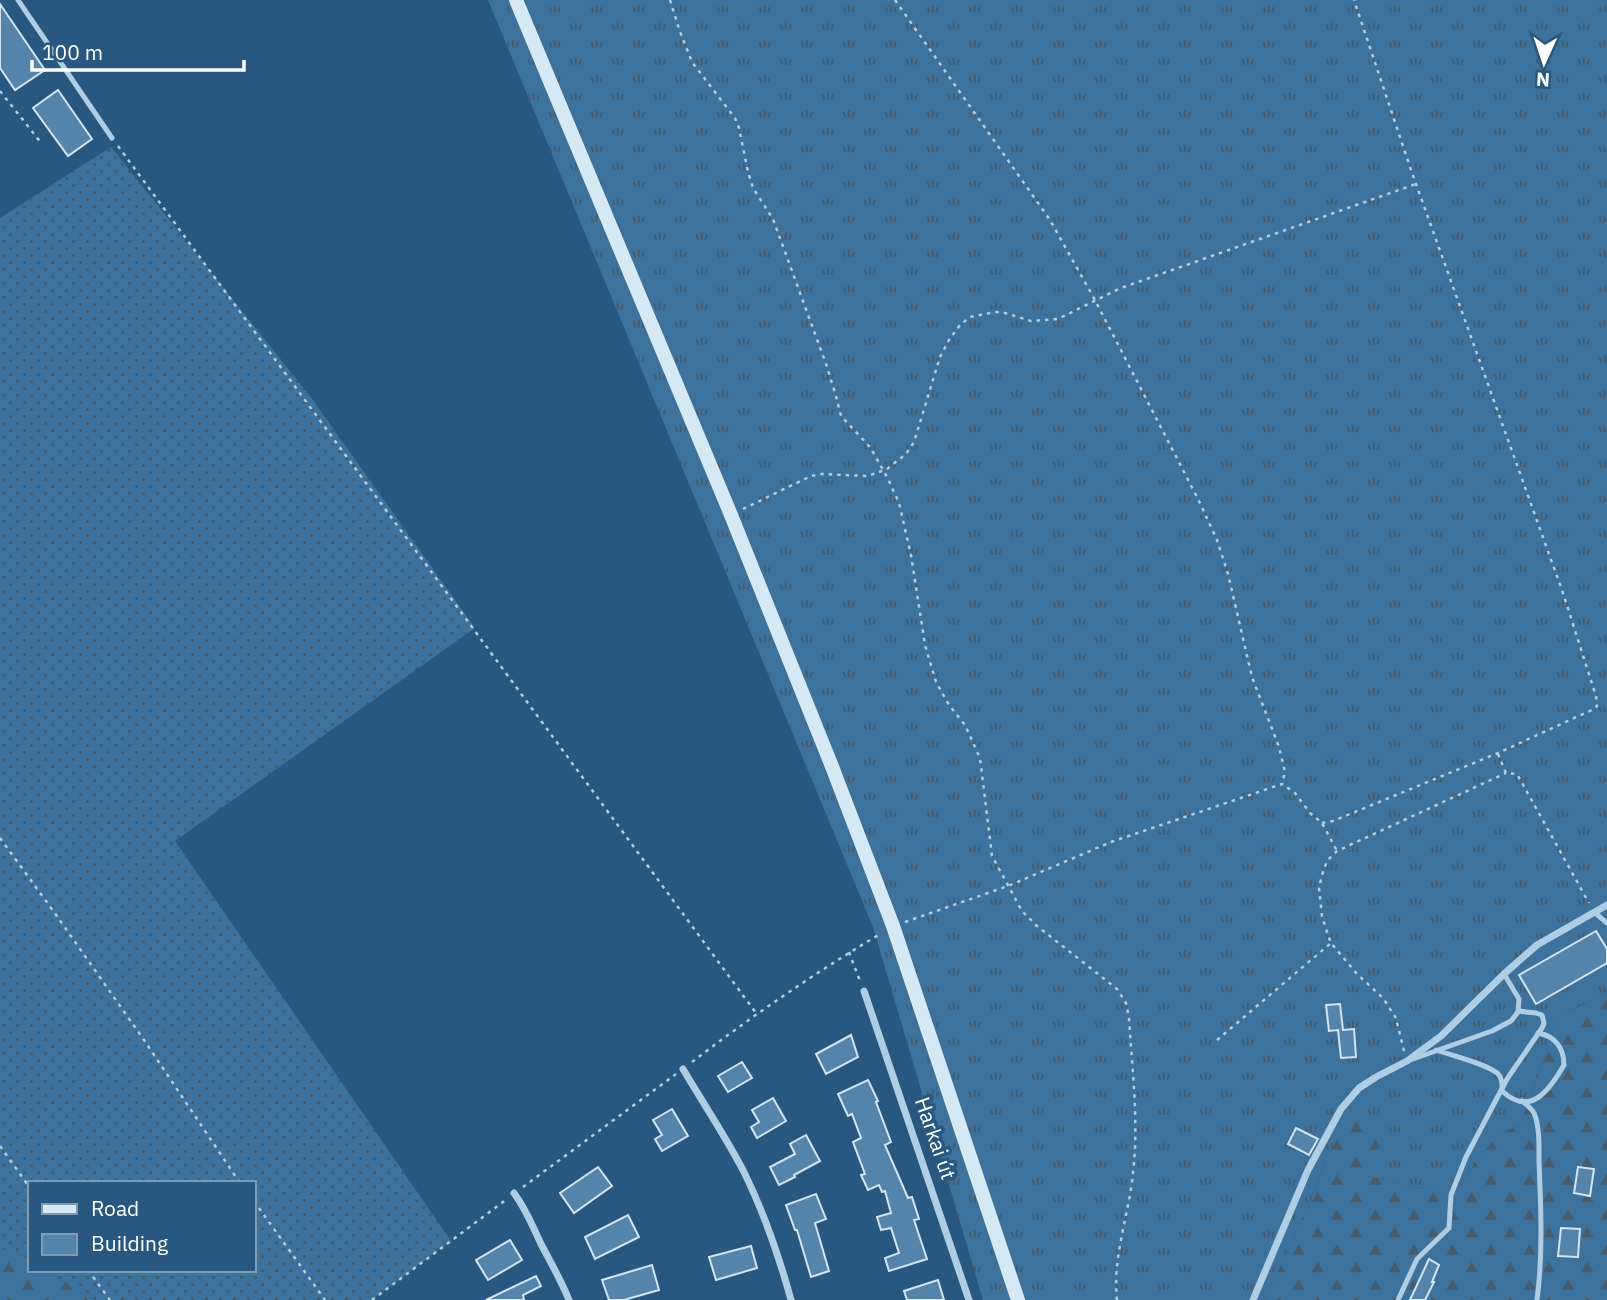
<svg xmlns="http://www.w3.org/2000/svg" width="1607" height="1300" viewBox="0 0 1607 1300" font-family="'IBM Plex Sans',sans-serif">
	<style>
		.grass { fill: url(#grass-tufts) }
		.forest { fill: url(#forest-firs) }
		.garden { fill: url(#garden-dots) }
		.building { fill: #5484a9; stroke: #d1e5f4; stroke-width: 2 }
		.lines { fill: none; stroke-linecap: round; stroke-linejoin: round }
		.path { stroke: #aecee5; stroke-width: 2.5; stroke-dasharray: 3.5 5; stroke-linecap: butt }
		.lane { stroke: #aecee5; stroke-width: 5 }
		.street { stroke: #aecee5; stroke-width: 7 }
		.secondary { stroke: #d7e8f5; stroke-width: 14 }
		.labels { text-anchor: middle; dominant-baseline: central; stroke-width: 7; stroke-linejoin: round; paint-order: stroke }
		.street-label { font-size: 21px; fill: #fff; stroke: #28587f }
	</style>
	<defs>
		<pattern id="grass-tufts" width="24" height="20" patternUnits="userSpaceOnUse" patternTransform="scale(1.75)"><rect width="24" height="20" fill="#3c729c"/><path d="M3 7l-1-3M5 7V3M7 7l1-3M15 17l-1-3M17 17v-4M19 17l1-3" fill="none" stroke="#465b6c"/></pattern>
		<pattern id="forest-firs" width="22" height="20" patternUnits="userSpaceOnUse" patternTransform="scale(1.75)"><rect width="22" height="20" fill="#3c729c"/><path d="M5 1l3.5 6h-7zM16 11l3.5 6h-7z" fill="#465b6c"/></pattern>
		<pattern id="garden-dots" width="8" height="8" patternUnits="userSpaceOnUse" patternTransform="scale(1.75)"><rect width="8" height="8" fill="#3c729c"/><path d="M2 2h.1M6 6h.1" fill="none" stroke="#465b6c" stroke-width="1.8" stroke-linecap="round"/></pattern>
	</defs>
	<rect width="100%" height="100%" fill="#28587f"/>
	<polygon class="grass" points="488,0 1607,0 1607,992 1559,1017 1520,1126 1499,1133 1451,1195 1367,1176 1326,1158 1315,1191 1265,1300 983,1300 873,927"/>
	<g class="forest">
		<polygon points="1607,992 1607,1300 1265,1300 1315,1191 1326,1158 1355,1105 1383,1129 1367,1176 1451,1195 1499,1133 1520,1126 1559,1017"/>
		<polygon points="0,1250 14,1250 30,1260 30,1270 45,1270 78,1291 96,1300 0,1300"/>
	</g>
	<polygon class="garden" points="111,147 310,396 475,628 175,841 451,1241 372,1300 96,1300 78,1291 45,1270 254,1270 254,1183 30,1183 30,1260 14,1250 0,1250 0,218"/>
	<g class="building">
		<polygon points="0,4 45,70 15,90 0,68"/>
		<polygon points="58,90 92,139 68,156 33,108"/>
		<polygon points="1596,931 1607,949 1607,963 1536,1004 1519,975"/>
		<polygon points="1340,1004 1343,1030 1354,1029 1356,1057 1341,1058 1338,1030 1329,1031 1326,1005"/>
		<polygon points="851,1035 858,1057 826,1074 816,1054"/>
		<polygon points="742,1062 752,1078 728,1092 718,1076"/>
		<polygon points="868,1080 878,1101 876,1102 891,1142 885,1145 908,1198 912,1197 919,1219 914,1220 927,1259 889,1271 885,1258 899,1253 891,1228 881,1230 877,1217 891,1213 885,1191 882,1192 879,1185 868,1190 861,1175 865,1174 853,1142 861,1138 852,1114 848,1116 838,1094"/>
		<polygon points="773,1098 786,1121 757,1138 751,1127 759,1122 752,1110"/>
		<polygon points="672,1109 688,1136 662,1151 655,1139 662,1135 653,1120"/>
		<polygon points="1296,1128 1318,1139 1309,1155 1288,1144"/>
		<polygon points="806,1135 820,1161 794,1175 795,1177 779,1185 770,1167 795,1154 790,1144"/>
		<polygon points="598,1167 612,1186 574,1213 560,1193"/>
		<polygon points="1578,1167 1594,1169 1590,1196 1574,1193"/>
		<polygon points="816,1194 826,1219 815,1223 829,1271 811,1277 797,1230 795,1230 786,1205"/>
		<polygon points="628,1215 639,1237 595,1259 585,1237"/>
		<polygon points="1561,1228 1580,1229 1578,1257 1558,1256"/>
		<polygon points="510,1240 522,1260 488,1280 476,1260"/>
		<polygon points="751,1246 757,1268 716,1280 709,1257"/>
		<polygon points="1429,1259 1439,1265 1432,1282 1434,1282 1425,1300 1410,1300"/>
		<polygon points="652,1265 659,1290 624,1300 609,1300 602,1280"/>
		<polygon points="536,1276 541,1286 523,1295 524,1300 486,1300"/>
		<polygon points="938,1280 944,1300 907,1300 904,1291"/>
	</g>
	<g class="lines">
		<g class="path">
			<path d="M670,0L679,29L692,62L735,118L739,128L748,172L753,188L773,219L826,364L836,396L841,416L870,447L887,477L899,503L911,555L925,645L936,682L949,705L965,725L980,758L992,856L1022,911L1037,926L1117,989L1126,1003L1129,1018C1132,1069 1139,1122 1133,1173C1129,1215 1112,1258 1117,1300"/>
			<polyline points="895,0 1050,220 1095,300 1198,499 1217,540 1228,574 1252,677 1279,747 1285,772 1282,784"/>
			<polyline points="0,91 42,144"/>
			<polyline points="118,146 756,1013"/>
			<polyline points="743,509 811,476 822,474 868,476 887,469 906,454 914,442 940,357 949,340 960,325 970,317 995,312 1005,313 1031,321 1058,319 1121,288 1416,184"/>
			<polyline points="1498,754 1506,773 1517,774 1589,903"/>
			<polyline points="1322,823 1333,821 1498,753 1594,709 1597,706 1596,696 1563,593 1411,170 1354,0"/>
			<polyline points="0,838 54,912 144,1040 240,1183"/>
			<polyline points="905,922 1008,886 1111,842 1282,784 1295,793 1310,813 1322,823 1337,851"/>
			<polyline points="849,952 860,981"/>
			<polyline points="1217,1040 1331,943"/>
			<polyline points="1404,1051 1396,1018 1383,998 1357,974 1331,943 1326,929 1322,916 1319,888 1322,875 1327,861 1337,851 1506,773"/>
			<path d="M692,1062C752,1016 815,973 880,934"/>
			<polyline points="0,1146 30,1188"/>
			<polyline points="523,1187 676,1074"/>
			<polyline points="254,1201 325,1300"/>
			<polyline points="88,1270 110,1300"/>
			<polyline points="372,1300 507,1199"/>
		</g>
		<g class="lane">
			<polyline points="18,0 112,138"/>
			<polyline points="1594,912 1607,923"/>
			<path d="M1436,1050C1450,1055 1491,1065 1499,1075C1503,1080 1502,1085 1502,1091C1531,1118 1550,1089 1564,1065C1564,1048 1555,1036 1538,1033"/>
			<polyline points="1413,1059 1492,1031 1511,1021 1518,1012 1519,999 1504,974"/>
			<path d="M1522,1101C1527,1105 1531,1108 1534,1113C1540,1127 1539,1147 1539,1162C1541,1209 1543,1254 1537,1300"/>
			<polyline points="1398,1300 1417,1259 1449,1228 1451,1195 1466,1157 1507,1079 1542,1028 1544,1023 1542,1015 1536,1013 1518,1011"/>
		</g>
		<g class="street">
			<polyline points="864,991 969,1300"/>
			<path d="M683,1069C703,1103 726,1137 744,1172C764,1213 779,1256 791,1300"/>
			<path d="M514,1193C527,1211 532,1225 541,1244C551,1263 561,1280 569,1300"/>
			<polyline points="1253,1300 1308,1170 1341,1109 1359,1088 1376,1077 1407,1061 1441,1036 1504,974 1537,945 1607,905"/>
		</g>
		<polyline class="secondary" points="516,0 731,515 831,764 893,926 1018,1300"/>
	</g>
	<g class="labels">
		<g class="street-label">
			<text transform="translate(936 1138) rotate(71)">Harkai út</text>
		</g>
	</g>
	<rect x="28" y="1181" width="228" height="91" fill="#28587f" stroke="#7e9bb2" stroke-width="2"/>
	<rect x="42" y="1204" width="35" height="10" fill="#d7e8f5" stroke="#7e9bb2" stroke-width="2"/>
	<text x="91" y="1216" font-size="21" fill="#ffffff">Road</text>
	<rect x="42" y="1234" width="35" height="21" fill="#5484a9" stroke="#7e9bb2" stroke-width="2"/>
	<text x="91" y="1251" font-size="21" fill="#ffffff">Building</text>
	<g transform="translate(1544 63) rotate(183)" stroke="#28587f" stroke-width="5" paint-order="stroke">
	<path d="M0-5L12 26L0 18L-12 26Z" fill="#ffffff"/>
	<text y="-10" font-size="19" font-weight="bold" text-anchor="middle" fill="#ffffff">N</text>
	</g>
	<path d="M32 60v10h212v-10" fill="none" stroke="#ffffff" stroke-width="3.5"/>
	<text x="42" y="60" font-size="21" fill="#ffffff" stroke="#28587f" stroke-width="5" paint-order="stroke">100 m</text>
</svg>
